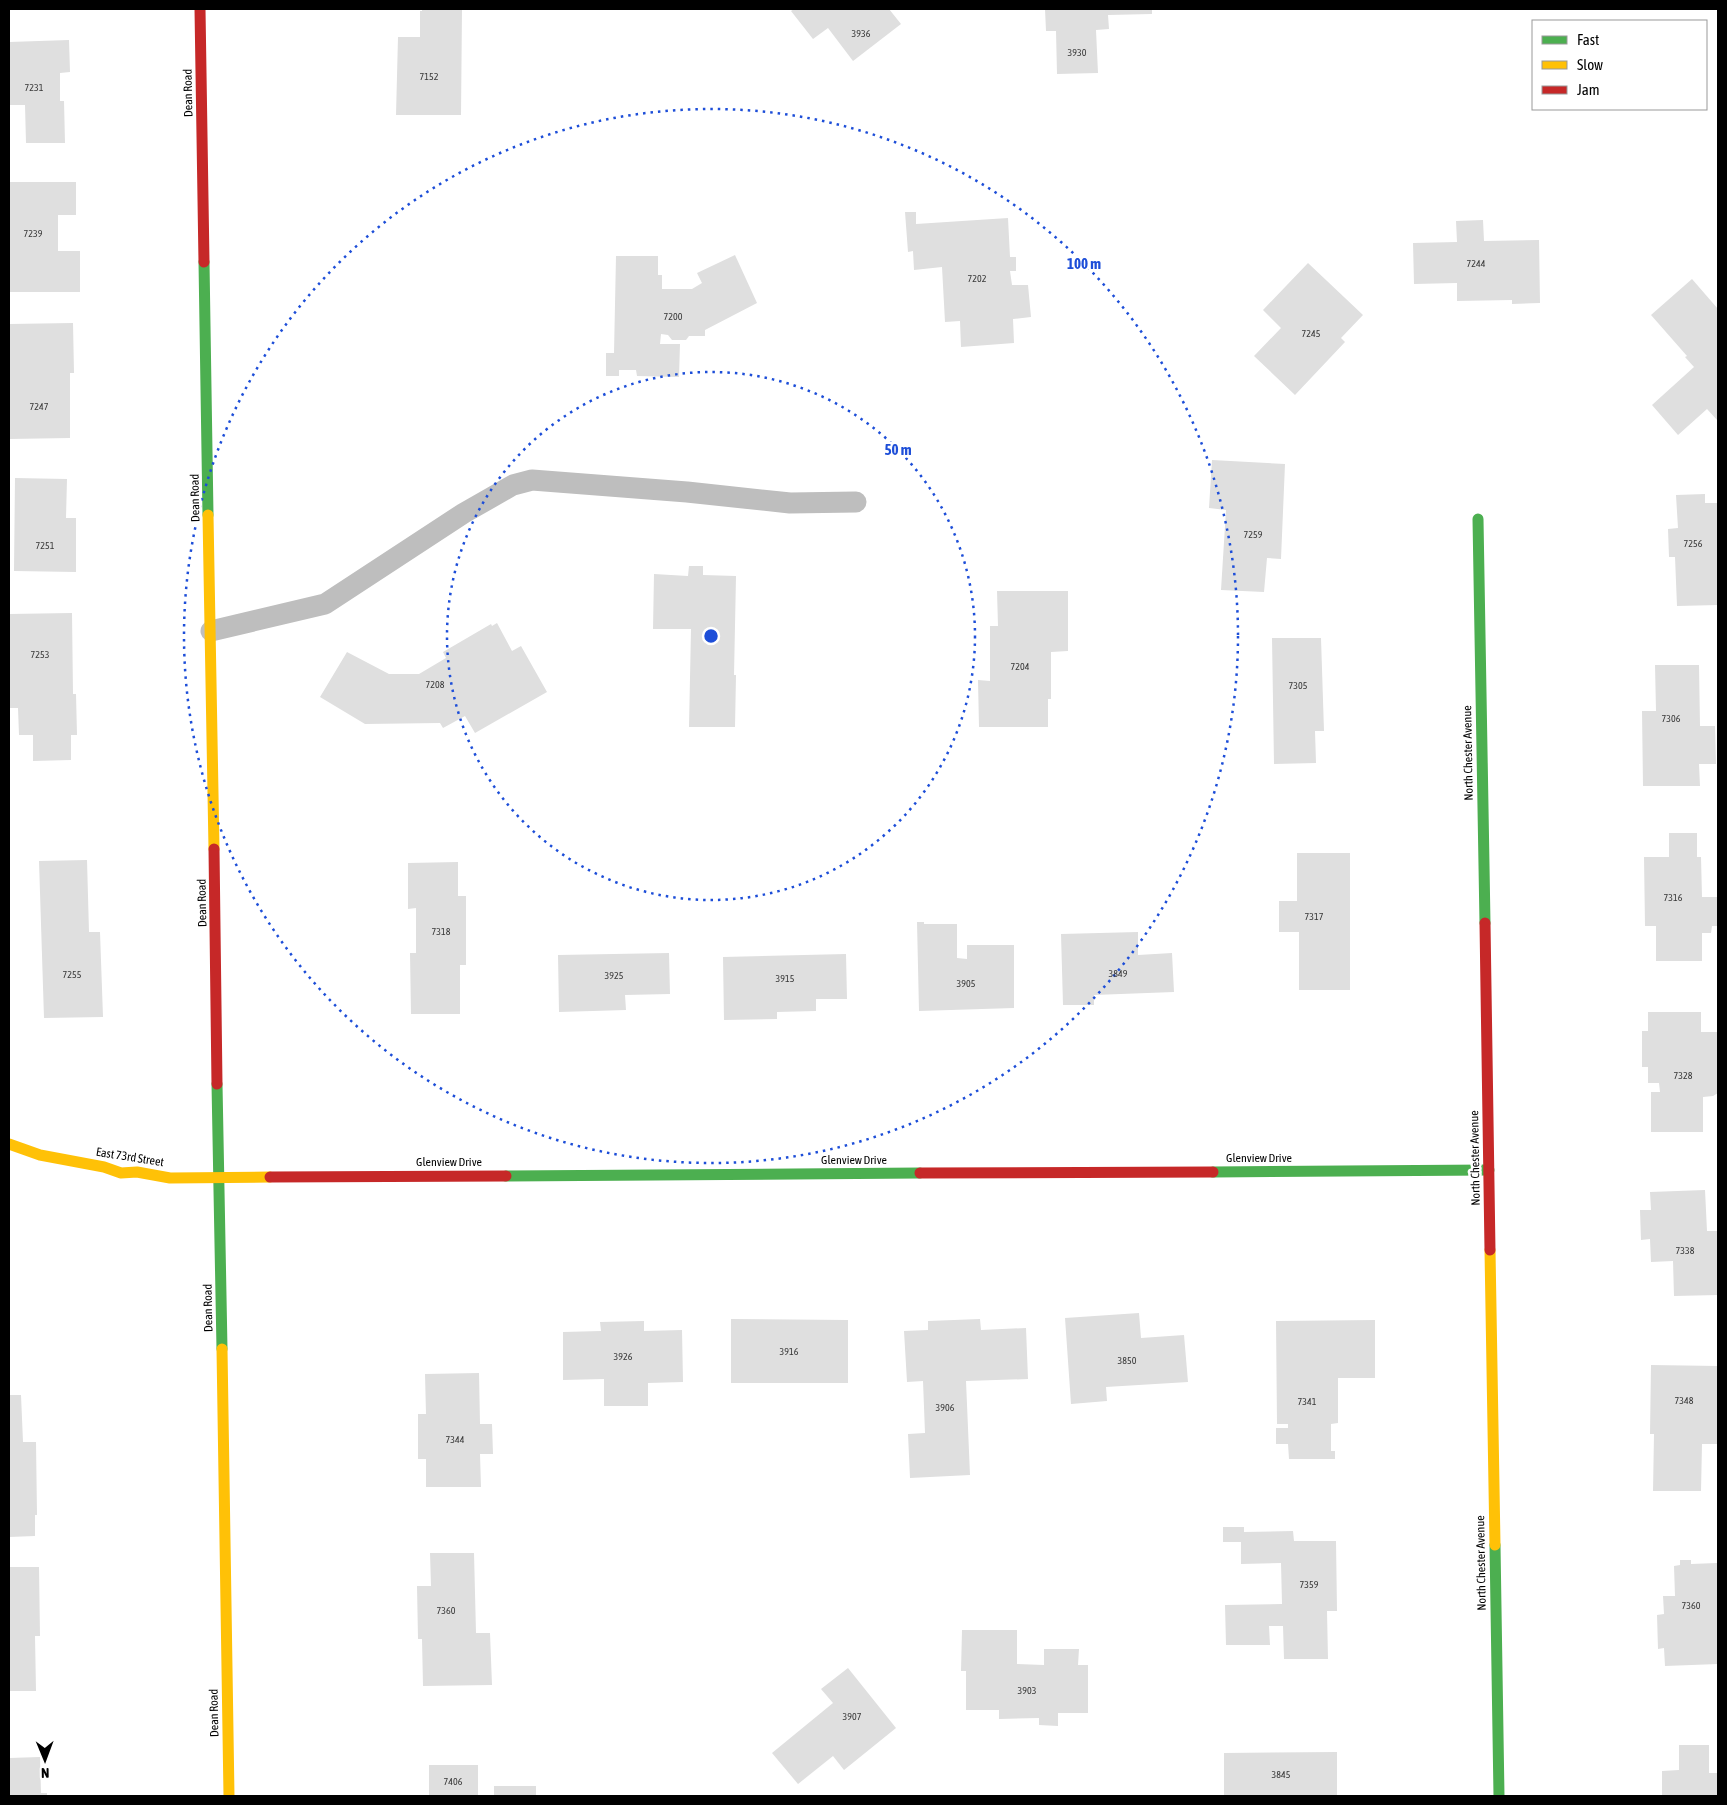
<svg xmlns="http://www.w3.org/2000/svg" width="1727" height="1805" viewBox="0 0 1727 1805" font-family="'Asap Condensed',sans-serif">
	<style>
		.building { fill: #dfdfdf }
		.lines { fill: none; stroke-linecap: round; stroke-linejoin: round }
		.lane { stroke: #bebebe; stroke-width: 21 }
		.fast { stroke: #4caf50; stroke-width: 11 }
		.slow { stroke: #ffc107; stroke-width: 11 }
		.jam { stroke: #c62828; stroke-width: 11 }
		.ring { fill: none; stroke: #1d4ed8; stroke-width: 2.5; stroke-dasharray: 2.5 5 }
		.labels { text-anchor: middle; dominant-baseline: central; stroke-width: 5; stroke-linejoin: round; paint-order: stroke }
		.number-label { font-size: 10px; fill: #383838 }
		.street-label { font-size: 12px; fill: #000; stroke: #fff }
		.centre { fill: #1d4ed8; stroke: #fff; stroke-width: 2.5 }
		.ring-label { font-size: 15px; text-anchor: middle; font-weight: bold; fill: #1d4ed8; stroke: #fff; stroke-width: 5; stroke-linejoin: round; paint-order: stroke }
	</style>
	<rect width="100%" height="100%" fill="#fff"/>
	<g class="building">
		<polygon points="422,9 462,9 461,115 396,115 398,37 420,37 420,11 422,11"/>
		<polygon points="794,9 889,9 901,24 853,61 828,28 813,39 791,11"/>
		<polygon points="1045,9 1152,9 1152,14 1108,15 1109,29 1096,30 1098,73 1057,74 1056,31 1046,31"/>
		<polygon points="69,40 70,72 60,73 60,101 64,101 65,143 26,143 25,105 9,105 9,42"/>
		<polygon points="9,182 76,182 76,215 58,215 58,251 80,251 80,292 9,292"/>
		<polygon points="905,212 916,212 916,224 1008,218 1010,257 1016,257 1016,271 1010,271 1012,285 1028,285 1031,317 1013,319 1014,343 961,347 960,321 945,322 942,267 914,270 913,251 908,252"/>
		<polygon points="1483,220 1484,241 1539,240 1540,303 1512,304 1512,300 1457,301 1457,283 1414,284 1413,243 1457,242 1456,221"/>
		<polygon points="735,255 757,303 705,330 705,336 689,336 686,340 672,340 668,335 661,334 660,344 680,344 679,377 637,376 636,370 619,370 619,376 606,376 606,353 614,353 616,256 658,256 658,275 662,275 662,289 692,289 702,283 697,273"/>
		<polygon points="1308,263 1363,315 1341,338 1345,342 1295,395 1254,356 1281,328 1263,310"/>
		<polygon points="1692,279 1718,309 1718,421 1707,409 1678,435 1652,405 1694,367 1685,357 1687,356 1651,315"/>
		<polygon points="73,323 74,373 70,373 70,438 9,439 9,324"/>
		<polygon points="1212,460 1285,464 1281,559 1267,558 1264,592 1221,590 1226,510 1209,508"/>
		<polygon points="15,478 67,479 66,518 76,518 76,572 14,571"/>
		<polygon points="1705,494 1705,503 1718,503 1718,605 1677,606 1675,557 1669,557 1668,529 1678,528 1676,495"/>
		<polygon points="689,566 703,566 703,575 736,576 734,675 736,675 735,727 689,727 691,629 653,629 654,574 688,576"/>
		<polygon points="997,591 1068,591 1068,651 1051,652 1051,699 1048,699 1048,727 979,727 978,680 990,681 990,626 998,626"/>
		<polygon points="72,613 73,694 76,694 77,735 71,735 71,760 33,761 33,735 19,735 18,708 9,708 9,614"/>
		<polygon points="497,623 512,651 521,646 547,692 475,733 465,716 443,728 440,723 365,724 320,697 347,652 389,674 419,674 446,658 443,652 491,624 492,626"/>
		<polygon points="1272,638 1321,638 1324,731 1315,731 1316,763 1274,764"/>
		<polygon points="1655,665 1699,665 1700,726 1715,726 1716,764 1699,764 1700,786 1643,786 1642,711 1656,711"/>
		<polygon points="1669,833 1697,833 1697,857 1701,857 1702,897 1718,897 1718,926 1712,926 1711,933 1702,933 1702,961 1656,961 1656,926 1645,926 1644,857 1669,857"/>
		<polygon points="1297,853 1350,853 1350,990 1299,990 1299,932 1279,932 1279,901 1297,901"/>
		<polygon points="87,860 89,932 100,932 103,1017 44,1018 39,861"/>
		<polygon points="458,862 458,896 466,896 466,965 460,965 460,1014 411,1014 410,953 416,953 416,908 408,909 408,863"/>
		<polygon points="917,922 924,922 924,924 957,924 957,958 967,959 967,945 1014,945 1014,1008 919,1011"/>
		<polygon points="1138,932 1138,955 1172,953 1174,992 1094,995 1094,1005 1063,1005 1061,934"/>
		<polygon points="669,953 670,994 625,995 626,1010 559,1012 558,955"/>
		<polygon points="846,954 847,999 816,999 816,1011 777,1012 777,1019 724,1020 723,957"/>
		<polygon points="1648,1012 1701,1012 1701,1032 1718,1032 1718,1093 1713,1096 1703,1097 1703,1132 1651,1132 1651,1092 1660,1092 1659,1083 1648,1083 1648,1067 1642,1067 1642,1031 1648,1031"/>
		<polygon points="1705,1190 1707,1231 1718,1231 1718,1295 1674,1296 1673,1261 1651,1262 1650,1239 1641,1240 1640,1210 1651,1210 1650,1192"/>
		<polygon points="1139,1313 1141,1338 1184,1335 1188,1382 1106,1387 1107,1401 1071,1404 1065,1318"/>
		<polygon points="731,1319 848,1320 848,1383 731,1383"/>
		<polygon points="980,1319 981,1330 1026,1328 1028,1379 966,1381 970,1475 910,1478 908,1434 925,1433 923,1381 907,1382 904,1331 928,1330 928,1321"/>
		<polygon points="1375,1320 1375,1378 1338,1378 1338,1423 1331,1424 1331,1451 1335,1451 1335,1459 1289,1459 1288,1444 1276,1444 1276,1428 1288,1428 1288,1424 1277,1424 1276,1321"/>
		<polygon points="644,1321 644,1331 682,1330 683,1382 648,1383 648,1406 604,1406 604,1379 563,1380 563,1332 601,1331 600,1322"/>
		<polygon points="1651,1365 1718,1366 1718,1444 1702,1444 1701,1491 1653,1491 1654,1434 1650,1434"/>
		<polygon points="479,1373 480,1424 492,1424 493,1454 480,1454 481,1487 426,1487 426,1459 418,1459 418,1414 426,1414 425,1374"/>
		<polygon points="9,1395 21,1395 23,1442 36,1442 37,1515 35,1515 35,1536 9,1537"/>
		<polygon points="1223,1527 1244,1527 1244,1532 1293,1531 1294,1541 1336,1541 1337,1611 1327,1611 1328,1659 1284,1659 1283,1626 1269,1626 1270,1645 1226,1645 1225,1605 1282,1604 1281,1563 1241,1564 1241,1542 1223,1542"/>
		<polygon points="430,1553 474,1553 476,1633 490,1633 492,1685 423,1686 422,1639 418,1639 417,1586 431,1586"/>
		<polygon points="1680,1560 1691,1560 1691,1564 1717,1563 1718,1580 1718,1664 1665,1666 1664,1648 1658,1649 1657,1615 1664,1614 1663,1596 1675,1596 1674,1566 1680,1565"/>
		<polygon points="9,1567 39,1567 40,1636 35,1636 36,1691 9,1691"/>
		<polygon points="962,1630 1017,1630 1017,1664 1044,1665 1044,1649 1079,1649 1078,1665 1088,1665 1088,1713 1058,1713 1058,1726 1039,1725 1039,1718 999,1719 999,1710 966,1710 966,1671 961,1671"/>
		<polygon points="848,1668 896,1728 844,1770 833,1756 798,1784 772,1753 833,1703 821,1689"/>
		<polygon points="1679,1745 1709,1745 1709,1773 1718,1773 1718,1796 1662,1796 1662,1771 1679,1770"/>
		<polygon points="1337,1752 1337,1796 1224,1796 1224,1753"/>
		<polygon points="40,1757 41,1793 47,1793 47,1796 9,1796 9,1758"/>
		<rect x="429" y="1765" width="49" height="31"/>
		<rect x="494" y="1786" width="42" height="10"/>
	</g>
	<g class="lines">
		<polyline class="lane" points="211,631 325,604 464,513 513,485 532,480 687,492 790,503 856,502"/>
		<g class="fast">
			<polyline points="204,262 208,515"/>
			<polyline points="1478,519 1485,923"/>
			<polyline points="217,1084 222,1349"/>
			<polyline points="1213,1172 1489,1170"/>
			<polyline points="506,1176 920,1173"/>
			<polyline points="1495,1545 1499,1796"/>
		</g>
		<g class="slow">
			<polyline points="208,515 214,849"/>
			<polyline points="9,1144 40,1155 104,1167 121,1173 137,1172 170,1178 270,1177"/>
			<polyline points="1490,1250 1495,1545"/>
			<polyline points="222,1349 229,1796"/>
		</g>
		<g class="jam">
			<polyline points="200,9 204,262"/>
			<polyline points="214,849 217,1084"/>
			<polyline points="1485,923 1490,1250"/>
			<polyline points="920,1173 1213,1172"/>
			<polyline points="270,1177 506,1176"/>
		</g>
	</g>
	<g class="ring">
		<circle cx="711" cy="636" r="264"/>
		<circle cx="711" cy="636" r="527"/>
	</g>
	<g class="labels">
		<g class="number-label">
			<text x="861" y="33">3936</text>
			<text x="1077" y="52">3930</text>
			<text x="429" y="76">7152</text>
			<text x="34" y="87">7231</text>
			<text x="33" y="233">7239</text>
			<text x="1476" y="263">7244</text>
			<text x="977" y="278">7202</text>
			<text x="673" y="316">7200</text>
			<text x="1311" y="333">7245</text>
			<text x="39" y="406">7247</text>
			<text x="1253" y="534">7259</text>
			<text x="1693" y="543">7256</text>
			<text x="45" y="545">7251</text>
			<text x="40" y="654">7253</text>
			<text x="1020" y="666">7204</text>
			<text x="435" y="684">7208</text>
			<text x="1298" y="685">7305</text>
			<text x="1671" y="718">7306</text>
			<text x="1673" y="897">7316</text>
			<text x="1314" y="916">7317</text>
			<text x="441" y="931">7318</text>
			<text x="1118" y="973">3849</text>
			<text x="72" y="974">7255</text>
			<text x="614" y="975">3925</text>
			<text x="785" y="978">3915</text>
			<text x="966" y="983">3905</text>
			<text x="1683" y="1075">7328</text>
			<text x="1685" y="1250">7338</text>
			<text x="789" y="1351">3916</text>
			<text x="623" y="1356">3926</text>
			<text x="1127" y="1360">3850</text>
			<text x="1684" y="1400">7348</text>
			<text x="1307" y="1401">7341</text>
			<text x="945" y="1407">3906</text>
			<text x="455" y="1439">7344</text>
			<text x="1309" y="1584">7359</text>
			<text x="1691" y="1605">7360</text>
			<text x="446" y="1610">7360</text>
			<text x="1027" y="1690">3903</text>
			<text x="852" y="1716">3907</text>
			<text x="1281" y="1774">3845</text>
			<text x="453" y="1781">7406</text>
		</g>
		<g class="street-label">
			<text transform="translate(188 93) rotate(-91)">Dean Road</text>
			<text transform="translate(195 498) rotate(-91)">Dean Road</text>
			<text transform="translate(1468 753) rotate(-91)">North Chester Avenue</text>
			<text transform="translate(202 903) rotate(-91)">Dean Road</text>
			<text transform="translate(130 1157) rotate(9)">East 73rd Street</text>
			<text x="1259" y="1158">Glenview Drive</text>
			<text transform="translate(1475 1158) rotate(-91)">North Chester Avenue</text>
			<text x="854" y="1160">Glenview Drive</text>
			<text x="449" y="1162">Glenview Drive</text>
			<text transform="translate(208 1308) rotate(-91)">Dean Road</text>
			<text transform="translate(1481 1563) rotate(-91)">North Chester Avenue</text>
			<text transform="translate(214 1713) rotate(-91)">Dean Road</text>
		</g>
	</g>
	<circle cx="711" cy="636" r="8" class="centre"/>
	<g class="ring-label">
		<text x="1084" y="269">100 m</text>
		<text x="898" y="455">50 m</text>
	</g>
	<rect width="1727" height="1805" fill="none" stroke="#000000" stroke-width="20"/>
	<rect x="1532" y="20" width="175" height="90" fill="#ffffff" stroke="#999999"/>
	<rect x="1542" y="36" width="25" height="8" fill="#4caf50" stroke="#999999"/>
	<text x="1577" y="45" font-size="15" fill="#000000">Fast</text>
	<rect x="1542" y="61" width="25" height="8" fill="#ffc107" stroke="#999999"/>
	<text x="1577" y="70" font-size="15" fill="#000000">Slow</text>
	<rect x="1542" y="86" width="25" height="8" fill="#c62828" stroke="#999999"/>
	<text x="1577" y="95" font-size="15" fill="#000000">Jam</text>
	<g transform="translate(45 1760) rotate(179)" stroke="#ffffff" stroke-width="4" paint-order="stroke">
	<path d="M0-4L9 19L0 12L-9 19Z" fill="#000000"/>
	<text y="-8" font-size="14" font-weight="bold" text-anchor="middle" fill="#000000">N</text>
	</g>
</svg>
